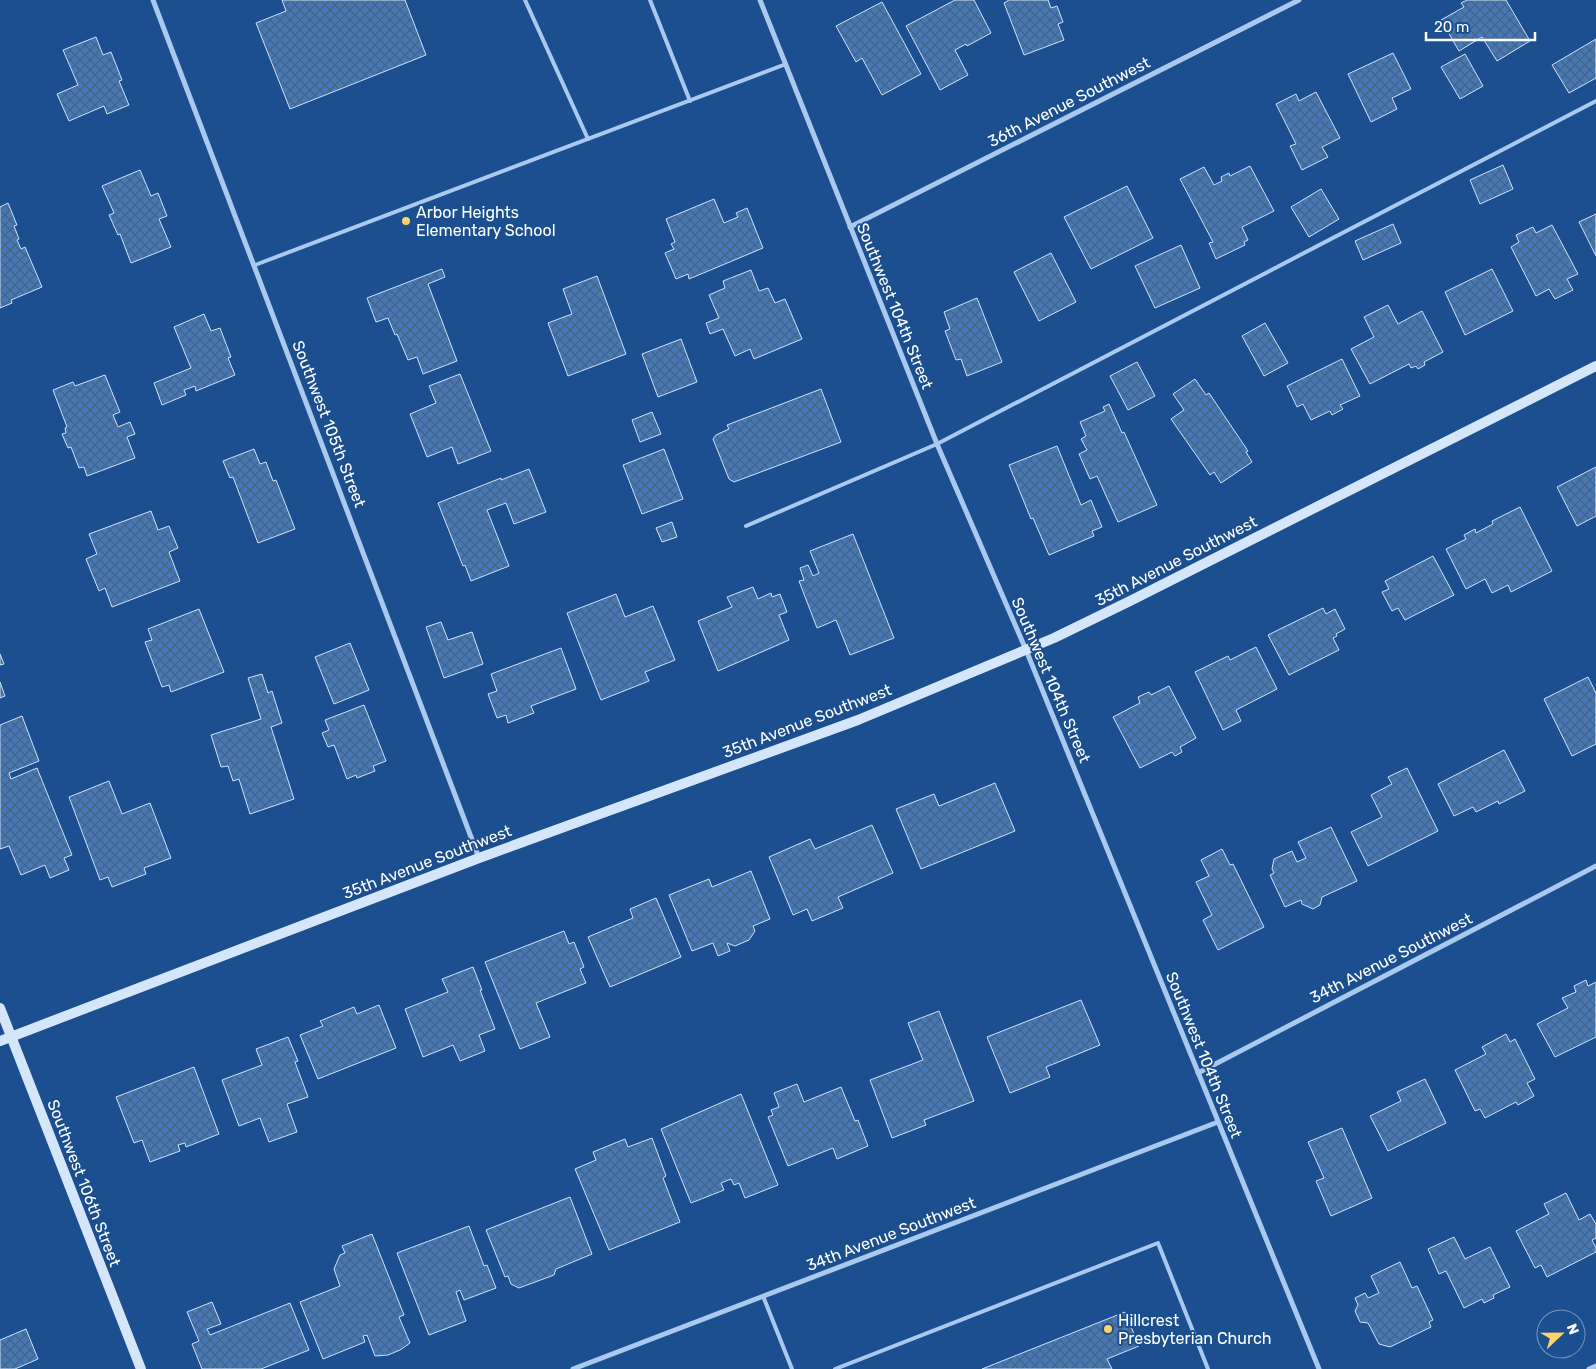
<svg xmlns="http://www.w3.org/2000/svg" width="1596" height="1369" viewBox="0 0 1596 1369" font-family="Rubik,sans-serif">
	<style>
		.building { fill: url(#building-cross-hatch); stroke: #cfe3fa }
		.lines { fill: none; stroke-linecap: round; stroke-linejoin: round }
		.lane { stroke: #a9c9ee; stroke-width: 4 }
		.street { stroke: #a9c9ee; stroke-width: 5 }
		.secondary { stroke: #d6e6fa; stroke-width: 10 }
		.poi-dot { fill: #ffd166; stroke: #1b4f8f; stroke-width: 2 }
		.labels { text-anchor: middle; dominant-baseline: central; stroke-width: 4; stroke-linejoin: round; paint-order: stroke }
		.street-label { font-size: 16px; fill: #fff; stroke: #1b4f8f }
		.poi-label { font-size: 16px; fill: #fff; stroke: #1b4f8f; text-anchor: start }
	</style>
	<defs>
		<pattern id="building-cross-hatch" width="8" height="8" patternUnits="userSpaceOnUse" patternTransform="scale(1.25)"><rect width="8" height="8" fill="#4478b7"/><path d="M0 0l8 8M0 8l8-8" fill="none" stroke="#486282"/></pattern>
	</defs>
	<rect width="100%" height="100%" fill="#1b4f8f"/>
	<g class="building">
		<polygon points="282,0 405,0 426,55 290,109 256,23 286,11"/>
		<polygon points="955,0 974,0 991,33 967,46 966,44 955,50 968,75 940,90 906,26"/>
		<polygon points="1008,0 1048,0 1051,8 1057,6 1063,22 1058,24 1064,40 1024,55 1004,3 1008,1"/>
		<polygon points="1467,0 1506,0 1530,41 1497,61 1482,37 1459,51 1441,20 1464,7 1461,3"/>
		<polygon points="882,2 921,74 882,95 862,58 856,62 836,26"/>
		<polygon points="96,37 103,55 111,52 122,80 119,81 129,105 107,114 104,106 69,121 57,94 78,85 63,50"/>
		<polygon points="1596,39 1596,78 1569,93 1552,65"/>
		<polygon points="1393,53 1411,89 1392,98 1397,109 1371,122 1348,74"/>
		<polygon points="1465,54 1483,86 1460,99 1441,67"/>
		<polygon points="1316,92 1340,138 1322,147 1328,157 1302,170 1290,146 1296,144 1276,104 1296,94 1299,101"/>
		<polygon points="1503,165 1513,189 1480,204 1470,180"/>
		<polygon points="1250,166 1274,211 1242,227 1248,240 1244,242 1245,245 1216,259 1209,243 1213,242 1180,179 1204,167 1214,185 1222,181 1221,177 1229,173 1230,176"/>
		<polygon points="140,170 151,196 158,193 167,216 159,219 171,247 131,263 120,234 118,235 109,215 114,213 102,186"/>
		<polygon points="1127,186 1153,238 1091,269 1064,217"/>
		<polygon points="1321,189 1339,219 1309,237 1291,207"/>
		<polygon points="714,199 724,223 738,217 736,213 747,208 763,248 689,279 688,274 676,279 665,253 674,249 671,244 675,242 666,219"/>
		<polygon points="8,203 17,225 14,226 19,239 17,240 21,249 25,247 42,287 11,300 12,303 0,308 0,207"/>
		<polygon points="1596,214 1596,256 1579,222"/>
		<polygon points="1393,224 1401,243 1363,260 1355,241"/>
		<polygon points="1552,225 1578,274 1567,279 1573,290 1555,299 1549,289 1536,296 1511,247 1519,242 1516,235 1533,227 1536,233"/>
		<polygon points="1181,245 1200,288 1155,308 1135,266"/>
		<polygon points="1051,253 1076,302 1039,321 1014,272"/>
		<polygon points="442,269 445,277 428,284 457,361 423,374 417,357 408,360 397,334 395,335 388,318 376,322 367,298"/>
		<polygon points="1492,269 1513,311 1465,335 1445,292"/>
		<polygon points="751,270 759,291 768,288 775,303 785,299 802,339 754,359 750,349 735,356 723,329 710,334 706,323 719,318 709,295 725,288 723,281"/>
		<polygon points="597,276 626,354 568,376 548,323 572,314 563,289"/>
		<polygon points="977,298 1002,362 967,376 961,359 956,360 945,331 950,329 944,312"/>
		<polygon points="1388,305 1398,324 1422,311 1443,352 1424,362 1425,365 1418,369 1416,366 1411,368 1409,364 1370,384 1351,349 1374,337 1364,317"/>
		<polygon points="204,314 211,331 220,328 231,357 228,358 235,375 196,391 195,386 184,390 186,395 162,405 154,383 191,368 174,327"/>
		<polygon points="1265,323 1288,363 1264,376 1242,336"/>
		<polygon points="681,339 697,382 658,397 642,354"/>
		<polygon points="1342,359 1360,396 1340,405 1343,409 1332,415 1330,411 1311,420 1303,404 1297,407 1287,386"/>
		<polygon points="1137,362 1155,396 1128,410 1110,376"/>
		<polygon points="460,374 491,451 458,464 452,447 427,457 410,414 436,403 429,386"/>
		<polygon points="105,375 120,412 113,415 118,427 130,422 135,434 127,437 135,458 87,476 84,467 79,468 71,447 68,448 62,434 66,433 65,428 67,427 53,390 73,382 75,386"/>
		<polygon points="1195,379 1206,395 1209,393 1248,451 1246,452 1252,462 1221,483 1214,472 1210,475 1171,419 1184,410 1173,394"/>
		<polygon points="821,389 841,442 734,482 729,479 713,439 716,435 729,429 727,425"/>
		<polygon points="1109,404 1122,433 1124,432 1157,505 1118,522 1097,476 1090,479 1079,454 1087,450 1081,439 1086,436 1080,422 1105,411 1103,407"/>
		<polygon points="652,412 661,434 640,442 632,420"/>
		<polygon points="1057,446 1081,505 1091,500 1102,527 1092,531 1094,536 1049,555 1033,518 1031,519 1009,465"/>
		<polygon points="254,449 260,464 266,462 273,481 276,480 295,529 258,543 233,477 230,478 223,461"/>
		<polygon points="664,449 683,499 642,514 623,465"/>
		<polygon points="1596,467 1596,516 1577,526 1557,487"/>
		<polygon points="529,469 546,512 514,524 506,503 487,510 509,566 471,581 465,565 463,566 438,503 501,478 501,480"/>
		<polygon points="1520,507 1552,571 1511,592 1508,585 1492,593 1485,579 1466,589 1446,549 1466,539 1464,535 1475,529 1476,533 1493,524 1492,521"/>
		<polygon points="151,511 158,530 169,526 178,548 169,552 180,581 112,607 105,588 99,591 86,559 97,554 89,534"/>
		<polygon points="672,522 677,537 662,542 656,528"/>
		<polygon points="853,534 894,638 850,655 836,620 817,628 799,581 804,580 800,568 808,565 813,576 819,573 810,551"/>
		<polygon points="1433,556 1454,595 1405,620 1398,608 1392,611 1382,592 1389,589 1385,581"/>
		<polygon points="753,587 758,599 771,593 772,597 780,594 787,612 779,615 789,640 718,671 698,621 732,607 727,597"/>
		<polygon points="616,594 625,617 653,606 675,660 645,672 649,681 601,700 567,613"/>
		<polygon points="1323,608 1326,614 1335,609 1345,629 1336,634 1337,636 1333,638 1339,650 1289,675 1268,635"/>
		<polygon points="199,609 224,672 171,692 169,685 162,687 145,642 152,640 148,629"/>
		<polygon points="441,622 448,640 472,632 483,664 444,678 426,627"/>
		<polygon points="350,643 369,690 334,704 315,657"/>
		<polygon points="1256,647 1277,689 1236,710 1241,721 1223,730 1195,672 1228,656 1230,660"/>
		<polygon points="561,648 576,689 531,706 534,713 508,723 506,715 497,718 488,694 497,691 491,674"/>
		<polygon points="0,654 4,664 0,665"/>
		<polygon points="262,674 268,693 272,691 282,723 271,727 294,799 250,814 239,779 233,781 228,766 221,767 211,735 261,719 248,678"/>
		<polygon points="1588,677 1596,693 1596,744 1572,756 1544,699"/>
		<polygon points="0,682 5,696 0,698"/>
		<polygon points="1169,686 1196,738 1180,747 1182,752 1175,756 1172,752 1140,768 1113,717 1140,703 1138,697 1149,692 1151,695"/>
		<polygon points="364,705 386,761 373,766 375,771 357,778 356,775 347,779 334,745 328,747 322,733 329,730 325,720"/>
		<polygon points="22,716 39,761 9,773 11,779 37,768 72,855 64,858 69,870 50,878 45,865 21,875 9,846 0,849 0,725"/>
		<polygon points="1504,750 1525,791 1499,804 1498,801 1476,812 1473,807 1454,816 1438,784"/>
		<polygon points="1407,768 1438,831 1368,866 1351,832 1382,817 1371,795 1392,784 1388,777"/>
		<polygon points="109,781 122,814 150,803 171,858 144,868 146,874 112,887 108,877 100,880 69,797"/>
		<polygon points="995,783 1015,831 921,869 896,809 934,794 939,806"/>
		<polygon points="872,825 893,873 838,897 843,908 812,921 807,909 793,915 769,857 810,839 815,849"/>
		<polygon points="1331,827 1357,881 1322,897 1320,905 1313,909 1302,904 1301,900 1285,907 1270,875 1274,873 1272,869 1274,859 1292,851 1297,862 1306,858 1298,842"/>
		<polygon points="1222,849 1230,865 1233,864 1264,927 1218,950 1203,920 1212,915 1196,882 1209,876 1201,860"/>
		<polygon points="751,871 770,919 753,926 755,931 749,940 735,946 727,943 730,951 718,956 713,943 692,951 669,895 709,879 712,887"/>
		<polygon points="656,898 681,957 610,987 588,937 633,918 630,909"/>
		<polygon points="564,931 569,944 574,942 584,967 580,969 586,983 536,1003 550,1037 520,1049 485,962"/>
		<polygon points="473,967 482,990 480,990 495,1029 479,1035 485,1051 460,1061 453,1045 423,1057 405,1009 448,992 442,979"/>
		<polygon points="1586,980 1588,986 1596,982 1596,1037 1555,1057 1537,1024 1568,1008 1562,998 1576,992 1574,986"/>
		<polygon points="1081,1000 1100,1045 1046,1067 1050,1077 1010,1093 987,1037"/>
		<polygon points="379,1005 396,1048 318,1079 300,1035 323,1026 320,1021 354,1007 357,1014"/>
		<polygon points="939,1011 974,1101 924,1120 926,1125 892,1138 870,1080 923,1060 908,1023"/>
		<polygon points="1506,1034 1510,1042 1515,1039 1535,1079 1527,1083 1534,1096 1518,1105 1516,1102 1485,1118 1480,1109 1475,1111 1455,1070 1486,1054 1482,1047"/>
		<polygon points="288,1037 298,1061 295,1062 308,1097 287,1104 297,1132 269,1142 260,1118 239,1126 222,1080 262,1065 256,1049"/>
		<polygon points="194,1067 219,1134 186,1147 185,1143 178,1145 180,1151 150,1162 142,1140 134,1143 116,1097"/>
		<polygon points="1425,1079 1446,1123 1388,1151 1370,1116 1401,1101 1397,1092"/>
		<polygon points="797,1084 804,1102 841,1087 855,1121 858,1120 868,1146 837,1159 833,1148 788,1166 768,1117 773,1115 771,1110 779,1107 774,1093"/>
		<polygon points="741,1094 778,1185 745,1198 739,1183 734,1185 731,1179 721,1183 724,1190 691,1203 661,1129"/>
		<polygon points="1342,1128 1372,1198 1331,1216 1316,1181 1324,1178 1308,1142"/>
		<polygon points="652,1138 666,1176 663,1178 680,1222 609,1250 575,1169 596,1160 593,1152 625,1139 628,1147"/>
		<polygon points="1566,1193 1579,1220 1590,1214 1596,1224 1596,1238 1592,1240 1596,1248 1596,1252 1547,1277 1541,1265 1535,1268 1516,1231 1549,1214 1544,1204"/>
		<polygon points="570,1197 592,1254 556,1269 554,1275 519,1288 511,1284 508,1276 505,1277 486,1230"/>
		<polygon points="469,1226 484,1266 487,1265 496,1288 464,1300 460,1290 456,1292 466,1321 429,1335 397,1253"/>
		<polygon points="372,1234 404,1315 399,1317 410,1343 400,1350 388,1355 375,1356 367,1335 363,1336 365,1342 323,1359 300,1302 340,1286 334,1269 340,1255 345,1253 342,1246"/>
		<polygon points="1454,1237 1465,1259 1490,1247 1510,1287 1493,1295 1494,1298 1484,1303 1482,1299 1464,1308 1446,1271 1439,1274 1428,1249"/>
		<polygon points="1400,1262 1412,1288 1417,1286 1433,1320 1429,1322 1431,1327 1390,1347 1379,1344 1368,1323 1360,1322 1355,1311 1358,1305 1355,1298 1365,1293 1368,1298 1379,1293 1371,1276"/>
		<polygon points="212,1302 221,1324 207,1329 210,1335 290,1303 309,1350 261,1369 202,1369 192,1344 199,1341 187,1312"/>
		<polygon points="1125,1312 1139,1346 1107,1359 1112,1369 982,1369"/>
		<polygon points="26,1329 38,1359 15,1369 0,1369 0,1340"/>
	</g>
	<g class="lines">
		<g class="lane">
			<polyline points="525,0 588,139"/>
			<polyline points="650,0 690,101"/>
			<polyline points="255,265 786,64"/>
			<polyline points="746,526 937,444 1596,101"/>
			<polyline points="763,1296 792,1369"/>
			<polyline points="835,1369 1158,1243 1208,1369"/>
		</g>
		<g class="street">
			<polyline points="153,0 479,858"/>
			<polyline points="760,0 937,444 1026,650 1319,1369"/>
			<polyline points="850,227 1299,0"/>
			<polyline points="1198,1073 1596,866"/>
			<polyline points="573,1369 1218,1122"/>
			<polyline points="1589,1369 1596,1366"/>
		</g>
		<g class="secondary">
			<polyline points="0,1008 141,1369"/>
			<polyline points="0,1041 479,858 858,720 1054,638 1130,601 1596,366"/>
		</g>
	</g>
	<g class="poi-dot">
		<circle cx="406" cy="221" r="5"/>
		<circle cx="1108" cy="1329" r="5"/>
	</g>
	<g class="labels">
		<g class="street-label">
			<text transform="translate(1069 102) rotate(-27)">36th Avenue Southwest</text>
			<text transform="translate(895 306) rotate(68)">Southwest 104th Street</text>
			<text transform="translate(329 424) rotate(69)">Southwest 105th Street</text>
			<text transform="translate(1176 561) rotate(-27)">35th Avenue Southwest</text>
			<text transform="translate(1051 680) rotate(67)">Southwest 104th Street</text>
			<text transform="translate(807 721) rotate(-21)">35th Avenue Southwest</text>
			<text transform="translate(427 862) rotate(-21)">35th Avenue Southwest</text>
			<text transform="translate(1391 958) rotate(-27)">34th Avenue Southwest</text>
			<text transform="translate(1204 1055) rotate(68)">Southwest 104th Street</text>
			<text transform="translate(84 1183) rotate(69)">Southwest 106th Street</text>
			<text transform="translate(891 1234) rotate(-21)">34th Avenue Southwest</text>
		</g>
		<g class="poi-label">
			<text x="416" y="212">Arbor Heights<tspan x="416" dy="18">Elementary School</tspan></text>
			<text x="1118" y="1320">Hillcrest<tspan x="1118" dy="18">Presbyterian Church</tspan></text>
		</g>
	</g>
	<g transform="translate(1561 1334) rotate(68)"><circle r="24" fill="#1b4f8f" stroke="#7695bc"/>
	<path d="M0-4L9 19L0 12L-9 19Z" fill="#ffd166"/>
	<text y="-8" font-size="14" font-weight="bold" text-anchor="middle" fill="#ffffff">N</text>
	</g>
	<path d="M1426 32v8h109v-8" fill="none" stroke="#ffffff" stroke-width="2.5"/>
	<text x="1434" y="32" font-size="15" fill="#ffffff" stroke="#1b4f8f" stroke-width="4" paint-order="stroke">20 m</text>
</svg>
